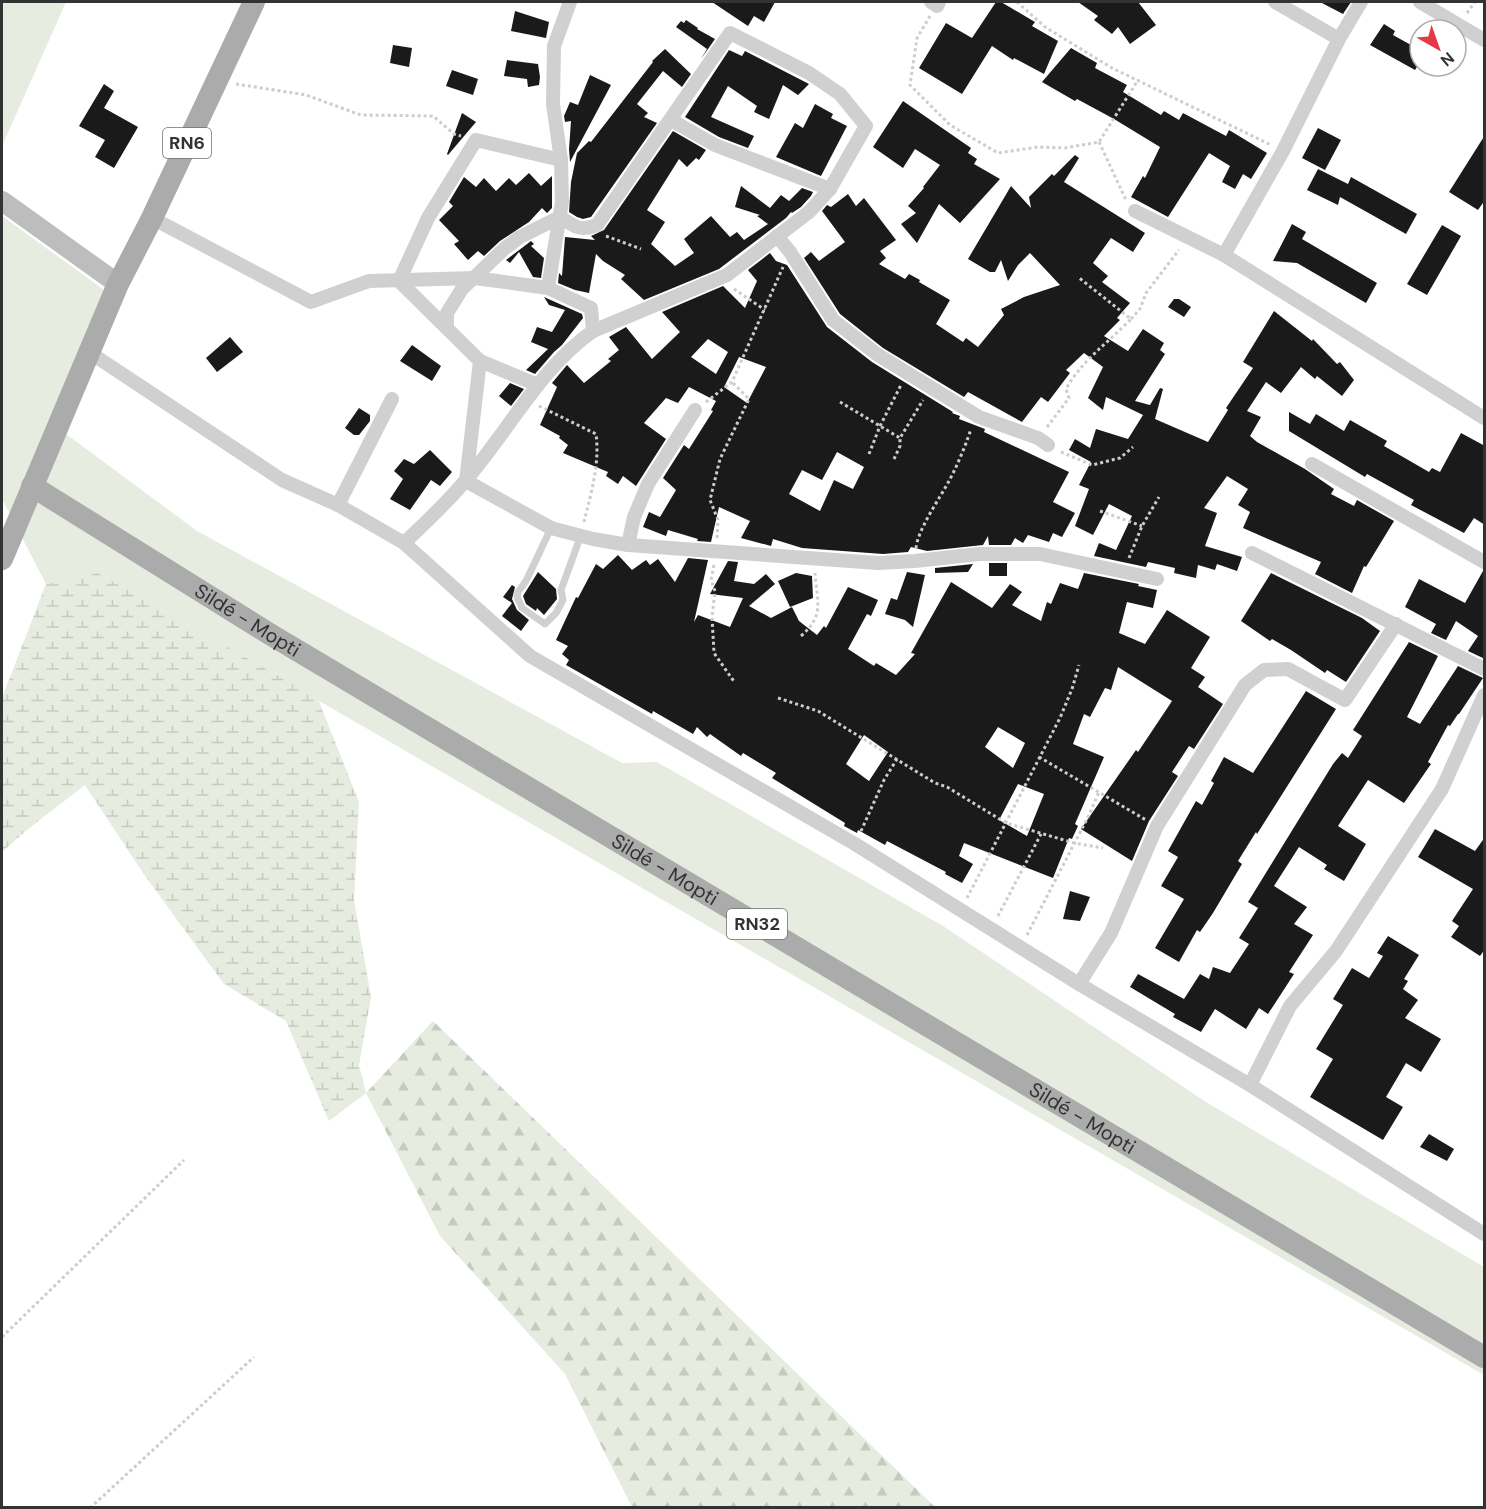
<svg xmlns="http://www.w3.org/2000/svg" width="1486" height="1509" viewBox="0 0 1486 1509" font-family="'DM Sans',sans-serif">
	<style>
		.grass { fill: #e6ecdf }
		.forest { fill: url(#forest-firs) }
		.wetland { fill: url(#wetland-marsh) }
		.building { fill: #1a1a1a; fill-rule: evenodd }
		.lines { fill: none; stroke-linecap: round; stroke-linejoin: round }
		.path { stroke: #cdcdcd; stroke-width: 3; stroke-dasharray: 3 3; stroke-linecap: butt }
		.service { stroke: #d0d0d0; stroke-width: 7 }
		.minor { stroke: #d0d0d0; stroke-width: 14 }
		.secondary { stroke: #bdbdbd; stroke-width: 20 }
		.primary { stroke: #ababab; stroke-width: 22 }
		.labels { text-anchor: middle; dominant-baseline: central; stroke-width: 6; stroke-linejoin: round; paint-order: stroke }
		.shield { fill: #fff; stroke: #707070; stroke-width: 1.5 }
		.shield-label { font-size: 18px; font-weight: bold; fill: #333 }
		.street-label { font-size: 20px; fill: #333; stroke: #fff }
	</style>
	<defs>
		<pattern id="forest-firs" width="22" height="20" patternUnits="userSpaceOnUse" patternTransform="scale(1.5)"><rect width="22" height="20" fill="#e6ecdf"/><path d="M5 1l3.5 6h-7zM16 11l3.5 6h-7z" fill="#c6cbc0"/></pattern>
		<pattern id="wetland-marsh" width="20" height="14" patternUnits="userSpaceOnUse" patternTransform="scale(1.5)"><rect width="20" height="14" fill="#e6ecdf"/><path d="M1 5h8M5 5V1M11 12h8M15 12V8" fill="none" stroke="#c6cbc0"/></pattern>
	</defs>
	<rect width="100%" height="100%" fill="#fff"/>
	<g class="grass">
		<polygon points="2,2 66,2 2,146"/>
		<polygon points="2,216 118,300 62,431 197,531 622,763 657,762 943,926 1206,1102 1484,1267 1484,1375 98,573 46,584 2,499"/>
	</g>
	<polygon class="forest" points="433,1021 935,1507 632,1507 565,1374 440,1236 366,1093"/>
	<polygon class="wetland" points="98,573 318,699 359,802 354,900 371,997 359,1065 366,1093 329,1121 286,1021 224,984 143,873 85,785 28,829 2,852 2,698 46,584"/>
	<g class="building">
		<polygon points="712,2 775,2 764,22 754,16 748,26"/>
		<polygon points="996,2 1001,2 1035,22 1032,26 1058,41 1044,74 1014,58 1013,60 992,46 962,94 919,68 946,23 972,38"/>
		<polygon points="1078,2 1138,2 1156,25 1130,44 1118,27 1112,34 1094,20 1098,16"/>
		<polygon points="1320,2 1351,2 1343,14"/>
		<polygon points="515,11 549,22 546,38 511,31"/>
		<polygon points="686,20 698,28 697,29 715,39 701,59 707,49 676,27 681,21 684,23"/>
		<polygon points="1384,24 1395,31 1393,35 1420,50 1420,62 1415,70 1370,45"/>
		<polygon points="393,45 412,48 409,67 390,63"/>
		<polygon points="1071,48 1097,63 1095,68 1127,85 1123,92 1161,115 1164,111 1179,120 1183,113 1226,136 1229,130 1267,153 1251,179 1243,174 1235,189 1222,182 1230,166 1209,153 1168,217 1131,197 1143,176 1145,178 1160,147 1114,119 1077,99 1075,101 1042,82"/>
		<polygon points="665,49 691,74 682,87 663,71 637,104 648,113 644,117 657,123 591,217 583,219 577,217 569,212 571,182 577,153 589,141 591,142 653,62 652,61"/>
		<polygon points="729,50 742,56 745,51 809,84 798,95 783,85 769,119 754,112 757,106 728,86 711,117 754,136 748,148 719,137 685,117"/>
		<polygon points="507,60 538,64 540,77 539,85 528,87 527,79 504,76"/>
		<polygon points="452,70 478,79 473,95 446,86"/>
		<polygon points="590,75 611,85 570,162 569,149 571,121 565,122 564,116 570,102 578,105"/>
		<polygon points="104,84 114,91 104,108 138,127 114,168 95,157 105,140 79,126"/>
		<polygon points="903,101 971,148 968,153 977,159 974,164 1000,179 960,223 939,204 917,243 901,224 916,213 908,206 924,188 923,187 940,165 915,149 903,168 873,147"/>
		<polygon points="815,104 833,114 831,118 847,126 821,176 776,157 795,123 803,128"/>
		<polygon points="462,113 476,122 448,155 447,154"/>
		<polygon points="1318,128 1341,140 1325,170 1302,158"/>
		<polygon points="673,131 706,150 699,160 696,158 687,167 679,159 647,210 665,222 651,244 675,266 694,253 684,239 711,216 730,237 737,232 744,240 768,224 757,216 760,215 735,207 741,186 770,208 781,195 789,201 802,188 813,192 811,196 801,207 792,213 791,212 786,218 719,269 644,300 621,279 625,275 603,261 596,254 589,293 575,290 558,283 559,273 562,276 565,237 595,240 591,236 604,230"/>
		<polygon points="1485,135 1485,200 1478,210 1449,192"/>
		<polygon points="1075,155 1079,158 1064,182 1145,233 1133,252 1111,238 1093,263 1108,276 1102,282 1130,303 1117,318 1120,320 1104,336 1128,351 1143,329 1164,343 1160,350 1165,354 1135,401 1150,405 1160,388 1163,389 1155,419 1208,442 1228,410 1226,408 1253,368 1243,362 1274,311 1312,341 1313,339 1337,364 1340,362 1354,380 1342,396 1317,376 1315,379 1301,367 1281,393 1266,382 1247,411 1261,417 1250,436 1257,442 1305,469 1334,489 1331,494 1354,506 1357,500 1394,521 1366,567 1364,566 1352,593 1315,574 1321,562 1243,528 1250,512 1238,505 1248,489 1227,476 1204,508 1217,513 1205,546 1242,557 1237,571 1217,564 1215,570 1198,565 1196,578 1174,573 1175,568 1148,562 1146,567 1094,556 1099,543 1116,550 1132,516 1109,504 1093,535 1075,526 1089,489 1079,485 1091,462 1069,450 1075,439 1090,448 1096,429 1128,439 1143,415 1106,397 1103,410 1088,398 1103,367 1084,353 1066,370 1070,373 1048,402 1041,397 1022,422 968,392 964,397 883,348 840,314 804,258 811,252 819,261 845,242 822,211 827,205 831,207 848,194 856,206 864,198 896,240 880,251 886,258 879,264 905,279 909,274 920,280 919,282 950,300 936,324 963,342 966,338 978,347 1004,315 1001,309 1024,297 1060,285 1030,253 1018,265 1008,281 1001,260 995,272 990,272 968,259 1011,186 1031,208 1029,197 1052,174 1054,176"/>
		<polygon points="1318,169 1348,184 1351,177 1417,214 1406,234 1340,197 1338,205 1307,190"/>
		<polygon points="529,173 541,186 552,176 552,208 547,213 542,208 529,222 500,241 484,256 478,251 468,260 454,244 459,241 439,220 453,206 449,202 464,177 476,187 484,178 496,191 509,178 516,185"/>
		<polygon points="1292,224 1306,232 1302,239 1377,283 1366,303 1297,263 1273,261"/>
		<polygon points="1442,225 1461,236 1427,295 1407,284"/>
		<polygon points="531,241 534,244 531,246 544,258 541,278 533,277 519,252 510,263 506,260"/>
		<path d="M770,253L776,261L787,265L827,327L872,362L953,412L952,413L960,416L959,419L985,429L984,432L1069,472L1053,502L1075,513L1062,537L1053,533L1049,542L1028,535L1023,543L1015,538L1011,545H989L988,536L983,545L927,551L911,547L908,552L883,554L802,548L773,539L771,546L741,538L750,521L719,507L711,542L697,541L698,539L668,530L666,536L643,527L649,512L660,517L676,490L663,478L684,445L689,449L713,411L711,410L716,401L689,387L678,403L666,398L644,423L666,439L636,486L623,476L618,484L606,476L608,472L563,453L568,445L559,438L560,436L540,425L557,387L552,383L567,365L584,383L611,361L608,359L619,350L609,337L626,327L652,359L680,332L662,312L723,286L745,308L757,281L748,270ZM708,339L728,352L716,374L691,357ZM739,357L766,367L747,403L724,387ZM837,452L864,467L853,489L834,480L820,511L789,494L802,470L822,480Z"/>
		<polygon points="544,297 582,314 583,318 562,345 554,352 535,374 526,370 548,349 531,342 537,327 552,332 565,310 549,305"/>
		<polygon points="1174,299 1179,299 1191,307 1184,317 1168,307"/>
		<polygon points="230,337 243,352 217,372 206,358"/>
		<polygon points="412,345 441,366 432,381 400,361"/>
		<polygon points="510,383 524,389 511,406 499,396"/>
		<polygon points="359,408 370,415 370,421 359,435 354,435 345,428"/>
		<polygon points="1289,412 1310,424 1316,414 1344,431 1350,420 1387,441 1384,446 1429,472 1432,468 1440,472 1461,433 1485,446 1485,525 1474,518 1464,533 1411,505 1414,500 1367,474 1365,477 1289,431"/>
		<polygon points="430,450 452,472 440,486 431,480 410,510 390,499 403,479 394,471 404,459 414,464"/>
		<path d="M618,555L632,570L646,560L650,565L658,559L675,582L688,558L708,560L694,622L698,615L730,627L743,598L710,594L728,561L738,562L734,581L754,584L766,574L775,584L749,606L771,618L792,607L799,621L817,635L824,626L826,628L848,587L878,600L871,616L867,614L848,649L874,666L876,663L896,675L915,654L911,653L951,582L992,608L1010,584L1022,592L1012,605L1041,621L1047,602L1051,604L1060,583L1078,589L1084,573L1139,584L1138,586L1157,590L1153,608L1127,602L1119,633L1145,644L1167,610L1210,637L1191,668L1205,677L1198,687L1223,704L1194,749L1189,746L1172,772L1178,776L1149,821L1132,861L1081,829L1136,750L1138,752L1172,701L1118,667L1111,690L1105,688L1090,717L1084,714L1073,744L1104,757L1075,824L1078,826L1072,839L1069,838L1053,878L964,843L959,856L973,864L962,883L945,874L946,872L887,841L885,845L858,830L857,833L844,826L845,823L772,778L776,773L743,753L741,756L710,734L707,737L697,727L693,734L653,711L652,714L566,665L569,660L562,654L568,646L556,640L576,597L578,598L596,564L603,569ZM998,727L1025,743L1013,768L985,747ZM864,735L888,752L869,781L846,764ZM1018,784L1044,794L1027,836L999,820Z"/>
		<rect x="989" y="563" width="18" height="13"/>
		<polygon points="973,564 968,572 935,573 935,568"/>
		<polygon points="1483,571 1485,571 1485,659 1468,651 1478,636 1456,621 1446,640 1431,633 1436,624 1405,607 1419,579 1465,603"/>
		<polygon points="538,572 556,589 557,599 544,615 537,608 536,611 526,604 523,596"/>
		<polygon points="907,572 925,575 913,627 905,620 885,614 891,598 897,600"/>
		<polygon points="796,573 812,576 813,598 790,607 778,581"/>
		<polygon points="1271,573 1362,618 1380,631 1346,682 1327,670 1325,673 1291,650 1272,639 1270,641 1241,621"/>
		<polygon points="512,585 515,587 512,599 517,610 529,620 521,631 502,616 512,603 503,597"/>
		<polygon points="1409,642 1438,656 1407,717 1420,724 1458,666 1483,678 1459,714 1458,714 1450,726 1448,725 1428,762 1431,764 1404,803 1368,780 1338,826 1366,844 1344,881 1324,869 1327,865 1299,847 1274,886 1307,907 1294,924 1313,935 1289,972 1294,974 1268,1014 1259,1008 1246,1029 1215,1009 1201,1032 1173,1017 1175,1014 1130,987 1138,974 1184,999 1200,974 1209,979 1213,967 1230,973 1249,944 1239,938 1258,908 1248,902 1333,764 1342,753 1348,758 1362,736 1353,730"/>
		<polygon points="1306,691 1336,709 1257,834 1256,832 1238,861 1242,864 1213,913 1200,932 1197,930 1179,962 1155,948 1184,899 1161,886 1178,857 1168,851 1196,801 1202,805 1214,783 1211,781 1224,757 1253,773"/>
		<polygon points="1435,829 1475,851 1485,837 1485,949 1480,956 1451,937 1459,926 1452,921 1473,889 1418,857"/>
		<polygon points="1070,891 1090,897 1080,921 1063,919"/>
		<polygon points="1388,936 1419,955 1404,979 1408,981 1403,989 1418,1000 1405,1018 1441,1039 1421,1072 1406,1063 1386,1097 1403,1107 1383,1140 1310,1097 1333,1059 1316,1049 1343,1005 1333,999 1352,968 1369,978 1383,956 1377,953"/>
		<polygon points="1429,1134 1454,1149 1447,1161 1420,1147"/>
	</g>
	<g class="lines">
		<g class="path">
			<polyline points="1017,2 1045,27 1112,68 1271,145"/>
			<polyline points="1467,13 1475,2"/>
			<polyline points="930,16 917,38 910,85 950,125 998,153 1038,147 1065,148 1099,142 1138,80"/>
			<polyline points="236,84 306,95 361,115 433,116 454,134 461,136"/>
			<polyline points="1099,142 1126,200"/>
			<polyline points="606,236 641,249"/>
			<polyline points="734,289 765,310"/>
			<polyline points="1131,319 1140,309 1146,293 1179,250"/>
			<polyline points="706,402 732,382 783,267"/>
			<polyline points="840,402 900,438"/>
			<path d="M539,406L596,434C600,464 591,493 584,522"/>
			<path d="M1047,427L1069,398L1066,389C1082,360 1108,343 1131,319L1078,277"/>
			<polyline points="1061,452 1092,465 1120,458 1133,447"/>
			<polyline points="869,454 880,426 901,385"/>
			<polyline points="894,459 900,446 900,438 923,400"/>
			<polyline points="1100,511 1142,526"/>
			<polyline points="717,538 718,520 710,500 720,459 749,399 732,382"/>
			<path d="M916,548C918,529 940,498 949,481C958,464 965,447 971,429"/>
			<polyline points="1129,558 1142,526 1159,497"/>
			<polyline points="714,565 711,580 715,591 712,617 714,653 735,683"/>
			<path d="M801,636C825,615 817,602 815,573"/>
			<polyline points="778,698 818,711 935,783 947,787 1006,823 1074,843 1103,848"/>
			<polyline points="1039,757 1146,820"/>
			<polyline points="861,831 884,780 897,759"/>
			<polyline points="967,898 1060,718 1072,689 1079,665"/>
			<polyline points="998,916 1041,834"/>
			<polyline points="1027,935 1088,817 1099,792"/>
			<polyline points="2,1337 184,1160"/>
			<polyline points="90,1508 254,1357"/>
		</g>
		<polyline class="service" points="551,528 526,581 518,592 517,597 522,608 545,624 556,613 563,600 561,590 581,535"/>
		<g class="minor">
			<polyline points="931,2 937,6 939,2"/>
			<polyline points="1275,2 1339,39"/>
			<polyline points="1420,2 1484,40"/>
			<polyline points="671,120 715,145 830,189"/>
			<polyline points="1135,211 1224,255 1484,418"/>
			<polyline points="152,218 311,302 369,281 475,278 548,288 591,308 593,331"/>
			<polyline points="777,236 790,252 833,320 878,355 979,417 1038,438 1048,445"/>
			<polyline points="1224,255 1283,151 1339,39 1361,2"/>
			<polyline points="548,288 562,202 561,160 553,104 554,46 570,2"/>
			<polyline points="89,352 282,480 338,505 404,543 530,656 855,844 1079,984 1250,1085 1484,1234"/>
			<polyline points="480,361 466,481 551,528 593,539 628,545 878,563 915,561 979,554 1040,554 1157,579"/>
			<polyline points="538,385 480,361 399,281 428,218 476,140 561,160"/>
			<polyline points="1312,464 1484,562"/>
			<polyline points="338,505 392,399"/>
			<path d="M404,543C425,523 447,503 465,481C508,432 539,369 593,331L727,275L809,212L830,189L866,126L840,94L809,73L730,33L597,225C580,232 574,226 560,217L520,237L505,248L462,289L447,313V328"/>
			<polyline points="628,545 634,517 648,484 695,410"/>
			<polyline points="1252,553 1484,669"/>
			<polyline points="1079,984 1111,933 1157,826 1245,685 1264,670 1288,669 1345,700 1396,624"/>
			<polyline points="1250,1085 1290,1006 1336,951 1442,789 1484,695"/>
		</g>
		<polyline class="secondary" points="2,201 118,284"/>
		<g class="primary">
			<path id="s1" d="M32,486L268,633L1484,1357"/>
			<polyline points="2,559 118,284 152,218 254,2"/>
		</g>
	</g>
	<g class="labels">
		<g class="shield">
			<rect x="163" y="128" width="48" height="30" rx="4.5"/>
			<rect x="727" y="909" width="60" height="30" rx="4.5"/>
		</g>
		<g class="shield-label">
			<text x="187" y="143">RN6</text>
			<text x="757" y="924">RN32</text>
		</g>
		<g class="street-label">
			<text stroke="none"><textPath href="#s1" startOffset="254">Sildé - Mopti</textPath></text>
			<text stroke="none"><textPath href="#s1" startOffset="740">Sildé - Mopti</textPath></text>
			<text stroke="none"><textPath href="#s1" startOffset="1226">Sildé - Mopti</textPath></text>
		</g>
	</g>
	<rect width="1486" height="1509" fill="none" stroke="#333333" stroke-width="6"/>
	<g transform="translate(1438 48) rotate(140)"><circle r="28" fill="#ffffff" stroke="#adadad" stroke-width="1.5"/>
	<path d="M0-4.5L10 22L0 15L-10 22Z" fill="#e63946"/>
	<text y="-9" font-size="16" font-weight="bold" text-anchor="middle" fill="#333333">N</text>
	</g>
</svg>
